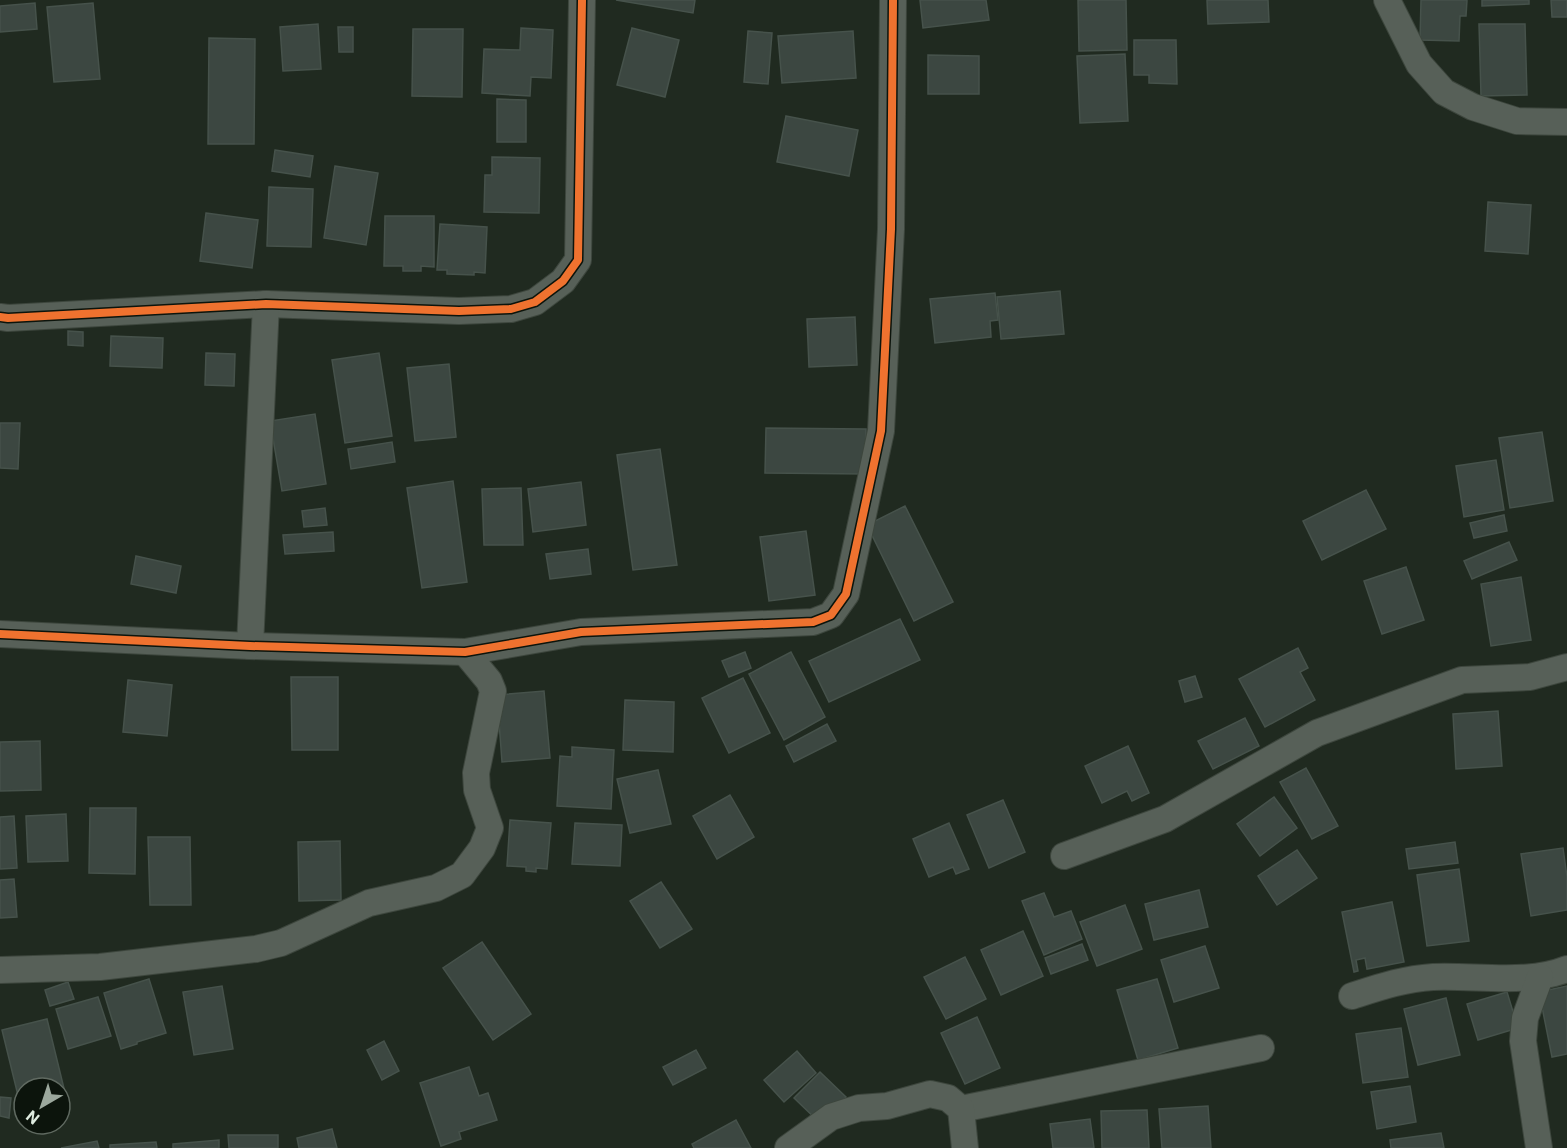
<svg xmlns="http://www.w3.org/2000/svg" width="1567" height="1148" viewBox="0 0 1567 1148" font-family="Roboto,sans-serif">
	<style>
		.building { fill: #3c4741; stroke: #46524b; stroke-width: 1.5 }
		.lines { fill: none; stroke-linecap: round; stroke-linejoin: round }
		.street-casing { stroke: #3d463d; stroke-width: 28 }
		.street { stroke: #576058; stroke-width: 26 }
		.cycleway-casing { stroke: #0c140c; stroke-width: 11 }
		.cycleway { stroke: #ef722f; stroke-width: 8 }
	</style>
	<rect width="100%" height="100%" fill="#202a20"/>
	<g class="building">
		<polygon points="616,0 695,0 693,13"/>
		<polygon points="920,0 986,0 989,20 923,28"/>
		<polygon points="1078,0 1126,0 1127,50 1079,51"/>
		<polygon points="1207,0 1268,0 1269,22 1208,24"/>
		<polygon points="1421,0 1467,0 1466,16 1460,16 1459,41 1420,40"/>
		<polygon points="1482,0 1529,0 1529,4 1482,6"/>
		<polygon points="1551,0 1567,0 1567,17 1552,17"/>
		<polygon points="35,3 37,29 0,32 0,6"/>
		<polygon points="93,3 100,79 54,82 47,7"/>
		<polygon points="318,24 321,69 283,71 280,27"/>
		<polygon points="1479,24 1525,24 1527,95 1481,96"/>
		<polygon points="338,27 353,27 353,52 339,52"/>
		<polygon points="521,28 553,30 551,78 531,77 530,96 482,93 484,49 520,50"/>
		<polygon points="632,28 679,40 665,97 617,85"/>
		<polygon points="413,29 463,29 462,97 412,96"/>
		<polygon points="748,31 772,33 768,84 744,82"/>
		<polygon points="853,31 856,78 782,83 778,36"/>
		<polygon points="209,38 255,39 254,144 208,144"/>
		<polygon points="1134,40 1176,40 1177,84 1149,83 1149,75 1134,75"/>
		<polygon points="1125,54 1128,121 1080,123 1077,56"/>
		<polygon points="928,55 979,56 979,94 928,94"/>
		<polygon points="497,99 526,100 526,142 497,142"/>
		<polygon points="786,116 858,130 849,176 777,162"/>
		<polygon points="275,150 313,156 310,177 272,171"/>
		<polygon points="492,157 540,158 539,213 484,212 485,175 492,175"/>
		<polygon points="335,166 378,173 366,245 324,238"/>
		<polygon points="269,187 313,189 311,247 267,246"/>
		<polygon points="1488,202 1531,205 1528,254 1485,251"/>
		<polygon points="206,213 258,220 252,268 200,261"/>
		<polygon points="385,216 434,216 434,267 421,266 421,271 403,271 403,266 384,266"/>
		<polygon points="440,224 487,227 485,273 474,272 474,275 447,274 447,270 437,270"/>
		<polygon points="1060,291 1064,334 1001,339 997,297"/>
		<polygon points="995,293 998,320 990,321 991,337 935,343 930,299"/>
		<polygon points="855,317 857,365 809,367 807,319"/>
		<polygon points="68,331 83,332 83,346 68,345"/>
		<polygon points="111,336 163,338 162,368 110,366"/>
		<polygon points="206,353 235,354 234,386 205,385"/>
		<polygon points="379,353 392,436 345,443 332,360"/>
		<polygon points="449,364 456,437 415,441 407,368"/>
		<polygon points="315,414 326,484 282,491 270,421"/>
		<polygon points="0,423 20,423 18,469 0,468"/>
		<polygon points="766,428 866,429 866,474 765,473"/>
		<polygon points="1542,432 1553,501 1510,508 1499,438"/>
		<polygon points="392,442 395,462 351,469 348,449"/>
		<polygon points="660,449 677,565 633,570 617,455"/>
		<polygon points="1496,460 1504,510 1464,517 1456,466"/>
		<polygon points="453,481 467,582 422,588 407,488"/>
		<polygon points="581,482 586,525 533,532 528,489"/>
		<polygon points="521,488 523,545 484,545 482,489"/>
		<polygon points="1366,490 1386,529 1322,560 1303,521"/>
		<polygon points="905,506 953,602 914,621 867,525"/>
		<polygon points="325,508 327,525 304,527 302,511"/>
		<polygon points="1504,515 1507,531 1474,538 1470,523"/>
		<polygon points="806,531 815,595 769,601 760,537"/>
		<polygon points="333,532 334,551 285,554 283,535"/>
		<polygon points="1509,542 1517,560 1472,579 1464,561"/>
		<polygon points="588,549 591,574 550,579 546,554"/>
		<polygon points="136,556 181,566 176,593 131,584"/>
		<polygon points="1406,567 1424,620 1382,634 1364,581"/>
		<polygon points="1521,577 1531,640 1491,646 1481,584"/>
		<polygon points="900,619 920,660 829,702 809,661"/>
		<polygon points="1298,648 1308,668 1300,672 1315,700 1265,727 1239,679"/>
		<polygon points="745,652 751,668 729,677 722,661"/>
		<polygon points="791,652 825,717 784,740 749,674"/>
		<polygon points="1195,676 1202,697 1185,702 1179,681"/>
		<polygon points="291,677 338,677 338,750 292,750"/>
		<polygon points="743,678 770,733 729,753 702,698"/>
		<polygon points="128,680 172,685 167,736 123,732"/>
		<polygon points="544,691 550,758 502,762 497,695"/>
		<polygon points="625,700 674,702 673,752 623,750"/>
		<polygon points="1498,711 1502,766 1456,769 1453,714"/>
		<polygon points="1245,718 1259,746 1213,769 1198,741"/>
		<polygon points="827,724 836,741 794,762 786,746"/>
		<polygon points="40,741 41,790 0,791 0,742"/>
		<polygon points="1128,746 1149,793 1132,801 1127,791 1102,803 1085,766"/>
		<polygon points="572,747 614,750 611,809 557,806 560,756 572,757"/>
		<polygon points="1306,768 1338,826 1312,839 1280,782"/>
		<polygon points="658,770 671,824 630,833 617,779"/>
		<polygon points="730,795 754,837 717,859 693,816"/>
		<polygon points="1274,797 1297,828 1260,856 1237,824"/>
		<polygon points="1003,800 1025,852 989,868 967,815"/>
		<polygon points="90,808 136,808 135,874 89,873"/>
		<polygon points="66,814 68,861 28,862 26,816"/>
		<polygon points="14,816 17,868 0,869 0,817"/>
		<polygon points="510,820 551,823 547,869 536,868 536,872 526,871 526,867 507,866"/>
		<polygon points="575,823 622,825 620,866 572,864"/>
		<polygon points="949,823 969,869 956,874 953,867 929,877 913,839"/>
		<polygon points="148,837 190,837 191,905 150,905"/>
		<polygon points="340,841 341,900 299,901 298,842"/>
		<polygon points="1455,842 1458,863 1409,869 1406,849"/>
		<polygon points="1563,848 1567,877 1567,910 1531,916 1521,854"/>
		<polygon points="1297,850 1317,878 1277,905 1258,876"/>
		<polygon points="1459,869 1469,941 1427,946 1417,875"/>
		<polygon points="14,879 17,917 0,918 0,880"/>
		<polygon points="661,882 692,929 660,948 630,901"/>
		<polygon points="1199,890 1208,927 1154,940 1145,904"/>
		<polygon points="1044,893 1054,917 1071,911 1082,939 1044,955 1022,901"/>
		<polygon points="1392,902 1404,962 1367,969 1365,958 1356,960 1358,971 1354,972 1342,912"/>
		<polygon points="1125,905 1142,949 1097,966 1080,922"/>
		<polygon points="1023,931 1043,976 1001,995 981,950"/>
		<polygon points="482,942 531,1014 493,1040 443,968"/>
		<polygon points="1082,944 1088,960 1051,974 1045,958"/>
		<polygon points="1205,946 1219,988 1174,1002 1161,960"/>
		<polygon points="965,957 986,999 946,1019 924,977"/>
		<polygon points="149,979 166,1033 137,1042 137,1044 121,1049 104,993"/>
		<polygon points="1157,979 1178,1048 1138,1060 1117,990"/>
		<polygon points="68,982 74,999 50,1006 45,990"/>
		<polygon points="222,986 233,1049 194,1055 183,992"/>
		<polygon points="1567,986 1567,1054 1552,1057 1539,992"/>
		<polygon points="1507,992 1518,1028 1478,1040 1467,1004"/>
		<polygon points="98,997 111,1036 68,1049 56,1009"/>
		<polygon points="1446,998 1460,1055 1418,1065 1404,1009"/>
		<polygon points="977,1017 1000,1068 965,1084 941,1033"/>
		<polygon points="47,1019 69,1109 60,1111 60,1088 24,1088 24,1120 2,1030"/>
		<polygon points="1401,1028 1408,1077 1363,1083 1356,1034"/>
		<polygon points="384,1041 399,1071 382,1080 367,1050"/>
		<polygon points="696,1050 706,1068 673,1085 663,1067"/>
		<polygon points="797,1051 816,1073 784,1102 764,1080"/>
		<polygon points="469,1067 479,1096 488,1093 497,1120 459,1132 461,1139 441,1146 420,1083"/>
		<polygon points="820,1072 846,1097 820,1123 794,1098"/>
		<polygon points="1410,1086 1416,1122 1377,1129 1371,1092"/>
		<polygon points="0,1097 11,1098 9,1118 0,1116"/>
		<polygon points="1208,1106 1211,1148 1162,1148 1159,1109"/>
		<polygon points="1147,1110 1149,1148 1102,1148 1101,1111"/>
		<polygon points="1090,1119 1094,1148 1053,1148 1050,1124"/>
		<polygon points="736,1120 751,1148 694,1148 692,1144"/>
		<polygon points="332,1129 337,1148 299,1148 297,1138"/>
		<polygon points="1441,1133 1444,1148 1391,1148 1390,1140"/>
		<polygon points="228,1135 278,1135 278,1148 229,1148"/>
		<polygon points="219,1140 219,1148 173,1148 173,1144"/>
		<polygon points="97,1141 99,1148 61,1148"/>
		<polygon points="156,1142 157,1148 110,1148 110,1145"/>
	</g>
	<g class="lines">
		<defs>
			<g id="street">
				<polyline points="1387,0 1419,64 1444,92 1473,107 1517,121 1567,122"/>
				<polyline points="0,317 8,318 266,304 459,311 511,309 535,302 563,281 578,260 582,0"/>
				<polyline points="0,634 250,646 465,652 581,632 813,622 831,615 846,594 881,431 891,229 893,0"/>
				<polyline points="250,646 266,304"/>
				<polyline points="1064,856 1165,819 1317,733 1462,680 1530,677 1567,667"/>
				<polyline points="0,970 100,967 256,949 281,943 369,903 436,888 462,875 482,848 490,828 477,790 476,773 493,691 489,681 465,652"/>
				<path d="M1352,996C1380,987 1403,979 1433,977C1475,975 1527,985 1567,969"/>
				<polyline points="961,1109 1261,1048"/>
				<polyline points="788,1148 831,1117 859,1108 887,1106 930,1094 948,1098 961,1109 965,1148"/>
				<polyline points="1539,1148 1523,1041 1525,1018 1540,977"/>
			</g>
		</defs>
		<use href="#street" class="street-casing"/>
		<use href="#street" class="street"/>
		<defs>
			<g id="cycleway">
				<polyline points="0,317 8,318 266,304 459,311 511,309 535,302 563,281 578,260 582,0"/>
				<polyline points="0,634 250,646 465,652 581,632 813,622 831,615 846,594 881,431 891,229 893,0"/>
			</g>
		</defs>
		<use href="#cycleway" class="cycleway-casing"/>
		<use href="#cycleway" class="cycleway"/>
	</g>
	<g transform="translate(42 1106) rotate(219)"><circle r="28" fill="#0c140c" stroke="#606a61" stroke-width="1.5"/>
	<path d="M0-4.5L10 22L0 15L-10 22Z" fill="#9ca89d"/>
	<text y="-9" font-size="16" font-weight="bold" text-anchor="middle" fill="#dfece0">N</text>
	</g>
</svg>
